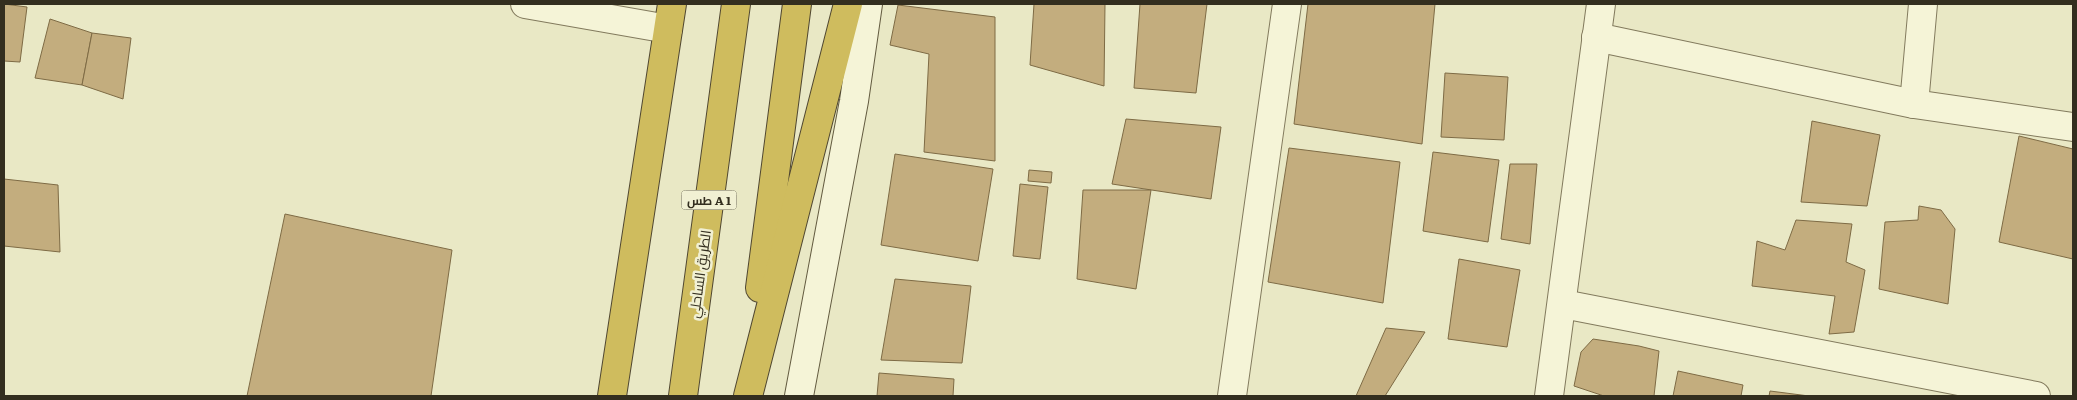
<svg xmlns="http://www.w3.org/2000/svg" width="2077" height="400" viewBox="0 0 2077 400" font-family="Literata,Cairo,serif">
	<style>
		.building { fill: #c3ad7e; stroke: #7e6b45 }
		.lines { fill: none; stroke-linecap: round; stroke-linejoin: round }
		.street-casing { stroke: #827a5d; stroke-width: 30 }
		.secondary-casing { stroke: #635b40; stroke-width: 30 }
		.highway-casing { stroke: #504731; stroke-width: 30 }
		.street { stroke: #f5f4d7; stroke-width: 28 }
		.secondary { stroke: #f5f4d7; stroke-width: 28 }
		.highway { stroke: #cfbc5e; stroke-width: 28 }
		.labels { text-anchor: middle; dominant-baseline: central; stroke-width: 5; stroke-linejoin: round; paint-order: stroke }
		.shield { fill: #f1f0d3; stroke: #6c6855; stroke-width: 1 }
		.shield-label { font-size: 12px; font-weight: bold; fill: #332e1f }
		.street-label { font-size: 14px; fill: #332e1f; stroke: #f1f0d3 }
	</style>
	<rect width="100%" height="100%" fill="#e9e8c5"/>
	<g class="building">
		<polygon points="4,4 27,7 20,62 4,61"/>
		<polygon points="1034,4 1105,4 1104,86 1030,65"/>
		<polygon points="1140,4 1207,4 1196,93 1134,88"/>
		<polygon points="1308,4 1435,4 1422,144 1294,124"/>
		<polygon points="898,5 995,17 995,161 924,152 929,54 890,45"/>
		<polygon points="50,19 92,33 82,85 35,78"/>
		<polygon points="92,33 131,38 123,99 82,85"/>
		<polygon points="1445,73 1508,77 1504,140 1441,137"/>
		<polygon points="1126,119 1221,127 1211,199 1112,184"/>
		<polygon points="1812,121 1880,135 1867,206 1801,202"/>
		<polygon points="2019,136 2073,149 2073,259 1999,242"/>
		<polygon points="1289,148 1400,162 1383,303 1268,282"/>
		<polygon points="1433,152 1499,160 1488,242 1423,231"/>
		<polygon points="895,154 993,169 978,261 881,245"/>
		<polygon points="1510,164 1537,164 1530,244 1501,239"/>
		<polygon points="1029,170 1052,172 1051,183 1028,181"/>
		<polygon points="4,179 58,185 60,252 4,246"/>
		<polygon points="1020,184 1048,187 1040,259 1013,256"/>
		<polygon points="1083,190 1151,190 1136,289 1077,279"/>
		<polygon points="1919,206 1941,210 1955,229 1948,304 1879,289 1885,222 1918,220"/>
		<polygon points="285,214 452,250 431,396 247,396"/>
		<polygon points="1796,220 1852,224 1846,262 1865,270 1854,332 1829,334 1835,296 1752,286 1757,241 1785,250"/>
		<polygon points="1459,259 1520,270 1507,347 1448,339"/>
		<polygon points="895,279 971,286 962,363 881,360"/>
		<polygon points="1386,328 1425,332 1385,396 1356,396"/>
		<polygon points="1593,339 1639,346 1659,351 1654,396 1604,396 1574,386 1581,352"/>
		<polygon points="1678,371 1743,385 1741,396 1673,396"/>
		<polygon points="879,373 954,379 953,396 877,396"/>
		<polygon points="1770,391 1809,396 1769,396"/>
	</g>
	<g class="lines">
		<defs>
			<g id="street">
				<polyline points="525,4 668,29"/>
				<polyline points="1596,37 1914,104 2073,127"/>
				<polyline points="1914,104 1923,4"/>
				<polyline points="1563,304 2036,396"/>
				<polyline points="1232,396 1287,4"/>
				<polyline points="1549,396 1601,4"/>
			</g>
			<polyline id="secondary" points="799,396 854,101 868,4"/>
			<g id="highway">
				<polyline points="760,288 797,4"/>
				<polyline points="612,396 672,4"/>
				<polyline points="683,396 736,4"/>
				<polyline points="748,396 848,4"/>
			</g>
		</defs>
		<use href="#street" class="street-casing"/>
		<use href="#secondary" class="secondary-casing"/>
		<use href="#highway" class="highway-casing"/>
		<use href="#street" class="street"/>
		<use href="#secondary" class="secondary"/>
		<use href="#highway" class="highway"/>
	</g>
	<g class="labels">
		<rect class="shield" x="681.5" y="190.5" width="55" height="19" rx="4"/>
		<g class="shield-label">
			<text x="709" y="200">طس A 1</text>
		</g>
		<g class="street-label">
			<text transform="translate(699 274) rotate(-82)">الطريق الساحلي</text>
		</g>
	</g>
	<rect width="2077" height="400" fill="none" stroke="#332e1f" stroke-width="10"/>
</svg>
